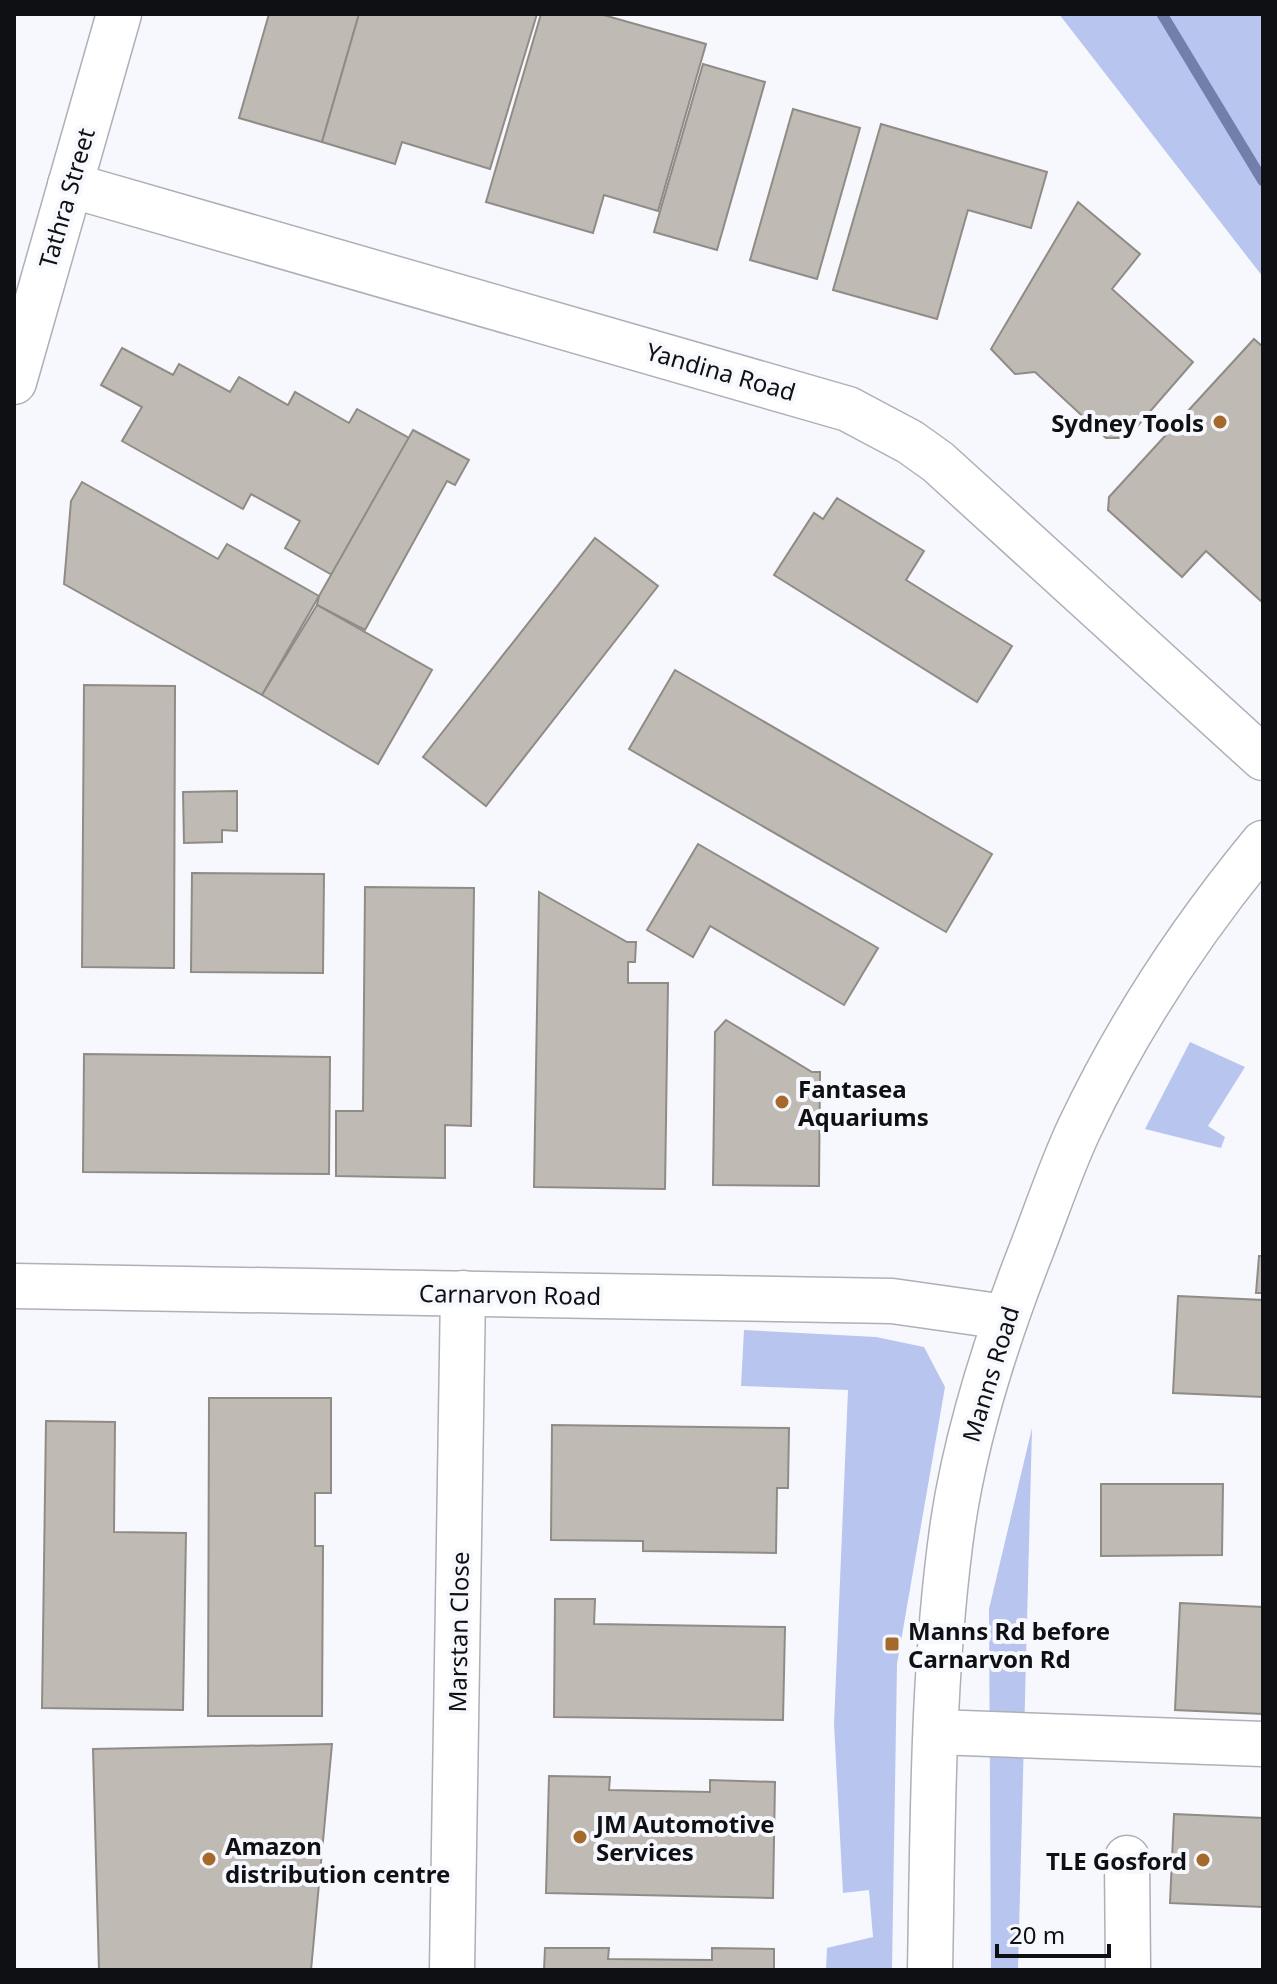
<svg xmlns="http://www.w3.org/2000/svg" width="1277" height="1984" viewBox="0 0 1277 1984" font-family="'Noto Sans',sans-serif">
	<style>
		.green { fill: #b8c5ee }
		.lines { fill: none; stroke-linecap: round; stroke-linejoin: round }
		.stream { stroke: #727fab; stroke-width: 11 }
		.building { fill: #c0bab5; stroke: #918b86; stroke-width: 2 }
		.minor-casing { stroke: #aeb0b7; stroke-width: 47 }
		.major-casing { stroke: #aeb0b7; stroke-width: 47 }
		.minor { stroke: #fff; stroke-width: 44 }
		.major { stroke: #fff; stroke-width: 44 }
		.poi-dot { fill: #a56a2b; stroke: #f6f8fe; stroke-width: 3 }
		.labels { text-anchor: middle; dominant-baseline: central; stroke-width: 8; stroke-linejoin: round; paint-order: stroke }
		.street-label { font-size: 24px; fill: #0f1013; stroke: #f6f8fe }
		.poi-label { font-size: 24px; font-weight: bold; fill: #0f1013; stroke: #f6f8fe; text-anchor: start }
	</style>
	<rect width="100%" height="100%" fill="#f6f8fe"/>
	<g class="green">
		<polygon points="1059,14 1263,14 1263,277"/>
		<polygon points="1190,1042 1245,1067 1208,1126 1225,1137 1221,1148 1145,1129"/>
		<polygon points="744,1330 876,1337 924,1347 945,1387 897,1664 892,1970 826,1970 827,1948 873,1937 869,1890 843,1893 834,1724 848,1390 741,1386"/>
		<polygon points="1032,1428 1018,1970 991,1970 989,1609"/>
	</g>
	<g class="lines">
		<polyline class="stream" points="1162,14 1263,181"/>
	</g>
	<g class="building">
		<polygon points="269,14 359,14 322,142 239,118"/>
		<polygon points="359,14 537,14 490,169 402,142 395,164 322,142"/>
		<polygon points="541,14 600,14 706,44 658,211 604,195 593,233 486,202"/>
		<polygon points="703,64 765,82 717,250 654,232"/>
		<polygon points="793,109 860,128 817,279 750,260"/>
		<polygon points="881,124 1047,172 1031,228 968,210 937,319 833,290"/>
		<polygon points="1078,202 1140,254 1112,289 1193,362 1127,438 1106,438 1035,372 1015,374 991,349"/>
		<polygon points="1254,339 1263,347 1263,603 1206,551 1182,577 1108,510 1109,497"/>
		<polygon points="122,348 173,375 179,364 230,392 239,377 288,405 295,392 349,423 357,409 409,438 332,575 285,548 300,521 251,494 243,509 122,441 142,407 101,385"/>
		<polygon points="413,430 469,460 455,485 447,481 365,630 317,605 319,596"/>
		<polygon points="82,482 218,559 227,544 319,596 262,695 64,584 71,501"/>
		<polygon points="837,498 924,551 906,580 1012,646 977,702 774,575 814,513 823,519"/>
		<polygon points="595,538 658,586 486,806 423,757"/>
		<polygon points="317,605 432,670 378,764 262,695"/>
		<polygon points="675,670 992,854 946,932 629,749"/>
		<polygon points="84,685 175,686 174,968 82,967"/>
		<polygon points="237,791 237,831 222,830 222,842 184,843 183,792"/>
		<polygon points="698,844 878,948 844,1005 710,926 693,957 647,930"/>
		<polygon points="192,873 324,874 323,973 191,972"/>
		<polygon points="365,887 474,888 471,1126 445,1125 445,1178 336,1176 336,1111 363,1111"/>
		<polygon points="539,892 627,942 636,942 635,962 628,962 628,983 668,983 665,1189 534,1187"/>
		<polygon points="726,1020 812,1072 820,1072 819,1186 713,1185 715,1032"/>
		<polygon points="84,1054 330,1057 329,1174 83,1172"/>
		<polygon points="1259,1256 1263,1256 1263,1293 1256,1293"/>
		<polygon points="1178,1296 1263,1300 1263,1397 1173,1393"/>
		<polygon points="209,1398 331,1398 331,1493 315,1493 315,1546 323,1546 322,1716 208,1716"/>
		<polygon points="46,1421 115,1422 114,1532 186,1533 183,1710 42,1708"/>
		<polygon points="552,1425 789,1428 788,1488 777,1488 776,1553 643,1551 643,1541 551,1540"/>
		<polygon points="1101,1484 1223,1484 1222,1555 1101,1556"/>
		<polygon points="555,1599 595,1599 594,1624 785,1627 783,1720 554,1717"/>
		<polygon points="1180,1603 1263,1607 1263,1714 1175,1710"/>
		<polygon points="332,1744 311,1970 99,1970 93,1749"/>
		<polygon points="549,1776 610,1777 609,1790 710,1792 710,1780 775,1782 773,1898 546,1893"/>
		<polygon points="1174,1814 1263,1818 1263,1907 1170,1903"/>
		<polygon points="545,1948 609,1948 608,1959 712,1960 712,1948 774,1949 774,1970 544,1970"/>
	</g>
	<g class="lines">
		<defs>
			<g id="minor">
				<polyline points="70,185 848,409 910,442 938,462 1263,758"/>
				<polyline points="14,382 119,14"/>
				<polyline points="14,1286 892,1301 1005,1317"/>
				<polyline points="936,1732 1263,1744"/>
				<polyline points="1127,1858 1128,1970"/>
				<polyline points="452,1970 463,1293"/>
			</g>
			<path id="major" d="M930,1970C933,1821 932,1671 953,1523C967,1430 997,1338 1031,1251C1047,1210 1061,1167 1080,1127C1128,1026 1192,929 1263,843"/>
		</defs>
		<use href="#minor" class="minor-casing"/>
		<use href="#major" class="major-casing"/>
		<use href="#minor" class="minor"/>
		<use href="#major" class="major"/>
	</g>
	<g class="poi-dot">
		<circle cx="1220" cy="422" r="8"/>
		<circle cx="782" cy="1102" r="8"/>
		<rect x="884" y="1636" width="16" height="16" rx="4"/>
		<circle cx="580" cy="1837" r="8"/>
		<circle cx="209" cy="1859" r="8"/>
		<circle cx="1203" cy="1860" r="8"/>
	</g>
	<g class="labels">
		<g class="street-label">
			<text transform="translate(66 198) rotate(-74)">Tathra Street</text>
			<text transform="translate(721 371) rotate(16)">Yandina Road</text>
			<text transform="translate(510 1294) rotate(1)">Carnarvon Road</text>
			<text transform="translate(990 1374) rotate(-73)">Manns Road</text>
			<text transform="translate(458 1632) rotate(-89)">Marstan Close</text>
		</g>
		<g class="poi-label">
			<text x="1204" y="422" text-anchor="end">Sydney Tools</text>
			<text x="798" y="1088">Fantasea<tspan x="798" dy="28">Aquariums</tspan></text>
			<text x="908" y="1630">Manns Rd before<tspan x="908" dy="28">Carnarvon Rd</tspan></text>
			<text x="596" y="1823">JM Automotive<tspan x="596" dy="28">Services</tspan></text>
			<text x="225" y="1845">Amazon<tspan x="225" dy="28">distribution centre</tspan></text>
			<text x="1187" y="1860" text-anchor="end">TLE Gosford</text>
		</g>
	</g>
	<rect width="1277" height="1984" fill="none" stroke="#0f1013" stroke-width="32"/>
	<path d="M997 1944v12h112v-12" fill="none" stroke="#0f1013" stroke-width="4"/>
	<text x="1009" y="1944" font-size="24" fill="#0f1013" stroke="#f6f8fe" stroke-width="6" paint-order="stroke">20 m</text>
</svg>
